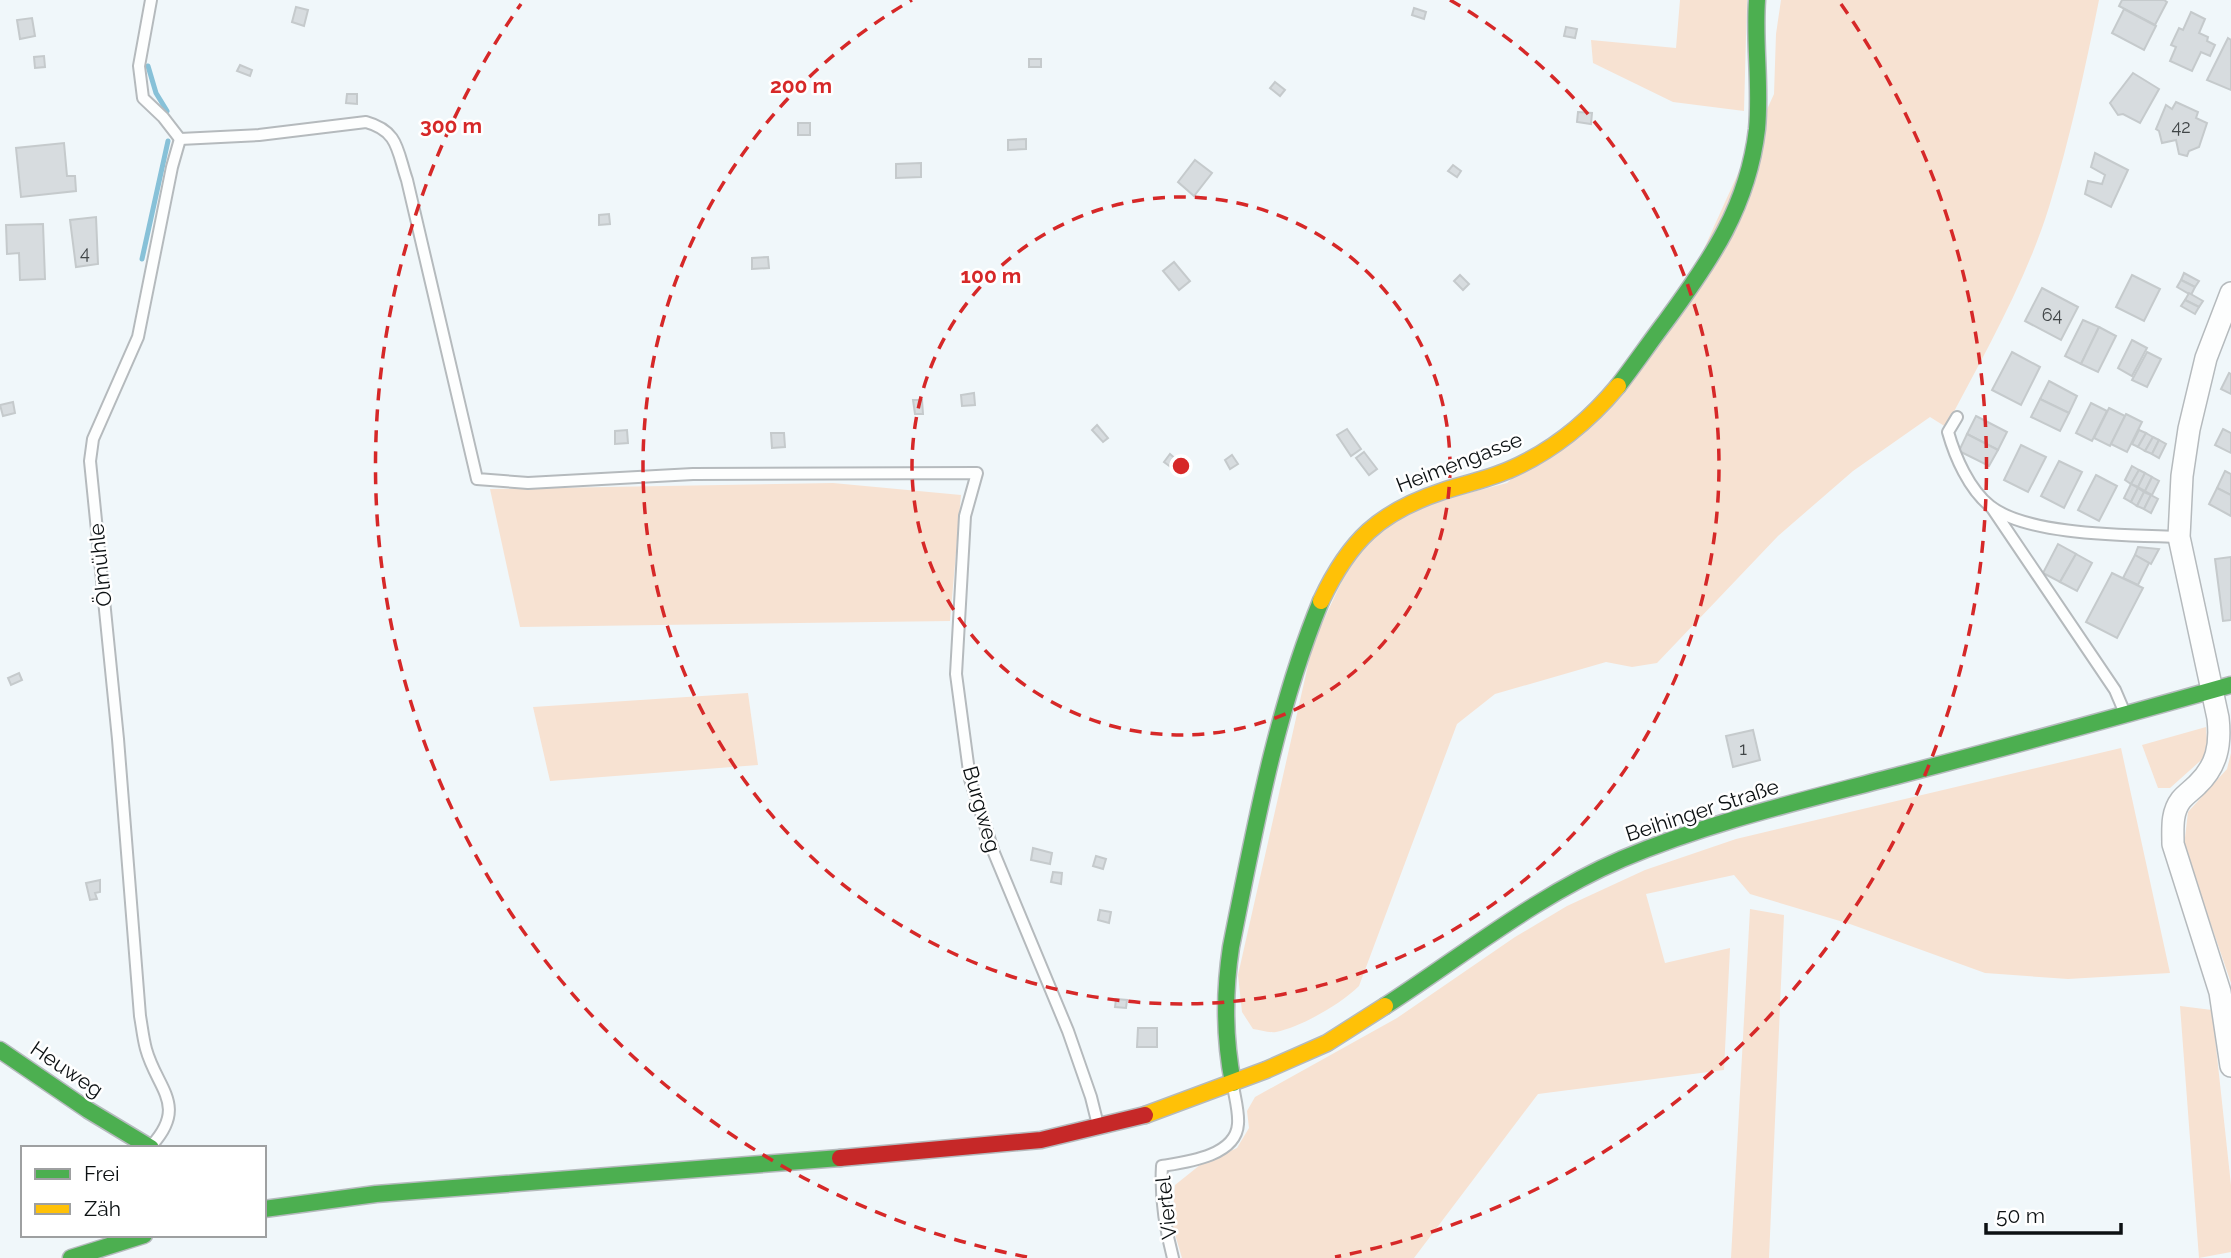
<svg xmlns="http://www.w3.org/2000/svg" width="2231" height="1258" viewBox="0 0 2231 1258" font-family="Raleway,sans-serif">
	<style>
		.green { fill: #f7e2d2 }
		.lines { fill: none; stroke-linecap: round; stroke-linejoin: round }
		.stream { stroke: #87c1d8; stroke-width: 5 }
		.building { fill: #d7dcdf; stroke: #c5cacc; stroke-width: 2 }
		.lane-casing { stroke: #b5babd; stroke-width: 14 }
		.street-casing { stroke: #b5babd; stroke-width: 24 }
		.fast-casing { stroke: #b5babd; stroke-width: 19 }
		.slow-casing { stroke: #b5babd; stroke-width: 19 }
		.jam-casing { stroke: #b5babd; stroke-width: 19 }
		.lane { stroke: #fdfefe; stroke-width: 10 }
		.street { stroke: #fdfefe; stroke-width: 21 }
		.fast { stroke: #4caf50; stroke-width: 16 }
		.slow { stroke: #ffc107; stroke-width: 16 }
		.jam { stroke: #c62828; stroke-width: 16 }
		.ring { fill: none; stroke: #d62828; stroke-width: 3.5; stroke-dasharray: 12 9 }
		.labels { text-anchor: middle; dominant-baseline: central; stroke-width: 5; stroke-linejoin: round; paint-order: stroke }
		.number-label { font-size: 18px; fill: #404547 }
		.street-label { font-size: 21px; fill: #0c1113; stroke: #fff }
		.centre { fill: #d62828; stroke: #fff; stroke-width: 3.5 }
		.ring-label { font-size: 21px; text-anchor: middle; font-weight: bold; fill: #d62828; stroke: #fff; stroke-width: 5; stroke-linejoin: round; paint-order: stroke }
	</style>
	<rect width="100%" height="100%" fill="#f0f7fa"/>
	<g class="green">
		<polygon points="1680,0 1747,0 1744,111 1673,102 1593,63 1591,40 1676,48"/>
		<path d="M1781,0H2099C2085,69 2070,139 2049,207C2025,284 1983,356 1946,427L1930,417L1853,471L1778,536L1657,663L1632,667L1606,662L1495,694L1457,724L1359,986C1341,1004 1301,1027 1276,1032C1269,1033 1260,1030 1253,1029L1242,1012L1238,975L1313,643L1354,555L1411,508L1507,483L1664,337L1774,94L1776,34Z"/>
		<polygon points="833,483 961,495 950,621 520,627 490,489"/>
		<polygon points="748,693 758,765 550,781 533,707"/>
		<polygon points="2206,727 2208,754 2170,788 2158,788 2142,745"/>
		<polygon points="2121,748 2170,973 2068,979 1985,973 1850,924 1750,894 1734,875 1646,894 1665,963 1730,948 1724,1070 1538,1094 1414,1258 1182,1258 1172,1224 1175,1185 1200,1165 1237,1148 1249,1128 1247,1111 1255,1097 1397,1018 1515,937 1567,906 1645,870 1736,839"/>
		<polygon points="2231,753 2231,983 2184,846 2188,812 2227,769"/>
		<polygon points="1750,909 1784,915 1769,1258 1731,1258"/>
		<polygon points="2180,1006 2212,1010 2231,1185 2231,1252 2199,1258"/>
	</g>
	<g class="lines">
		<g class="stream">
			<polyline points="148,66 156,93 167,111"/>
			<polyline points="142,259 168,141"/>
		</g>
	</g>
	<g class="building">
		<polygon points="2122,0 2164,0 2167,2 2155,25 2119,6"/>
		<polygon points="296,7 308,10 304,26 292,22"/>
		<polygon points="1414,8 1426,12 1424,19 1412,15"/>
		<polygon points="2124,9 2156,26 2144,50 2112,33"/>
		<polygon points="2191,12 2205,19 2199,33 2208,37 2207,41 2215,45 2210,56 2201,52 2192,71 2170,61 2176,47 2171,45 2179,28 2183,30"/>
		<polygon points="32,18 35,36 20,39 17,20"/>
		<polygon points="1566,27 1577,29 1575,38 1564,36"/>
		<polygon points="2228,38 2231,40 2231,90 2207,80"/>
		<polygon points="44,56 45,67 35,68 34,57"/>
		<rect x="1029" y="59" width="12" height="8"/>
		<polygon points="240,65 252,70 250,76 237,71"/>
		<polygon points="2133,73 2159,89 2140,123 2123,114 2118,115 2110,103"/>
		<polygon points="1275,82 1285,90 1280,96 1270,88"/>
		<polygon points="347,94 357,94 357,104 346,103"/>
		<polygon points="2176,102 2198,112 2196,118 2207,123 2199,147 2189,151 2187,156 2179,154 2176,140 2162,143 2159,131 2156,129 2166,105 2172,109"/>
		<polygon points="1578,112 1592,113 1591,124 1577,122"/>
		<rect x="798" y="123" width="12" height="12"/>
		<polygon points="1026,139 1026,149 1008,150 1008,140"/>
		<polygon points="64,143 67,176 75,176 76,191 21,197 16,148"/>
		<polygon points="2095,153 2128,170 2111,207 2085,194 2088,181 2102,184 2105,175 2091,167"/>
		<polygon points="1195,160 1212,173 1194,196 1178,182"/>
		<polygon points="921,163 921,177 896,178 896,164"/>
		<polygon points="1453,165 1461,171 1457,177 1448,171"/>
		<polygon points="609,214 610,224 599,225 599,215"/>
		<polygon points="96,217 98,264 76,267 70,220"/>
		<polygon points="43,224 45,279 20,280 19,253 7,254 6,225"/>
		<polygon points="768,257 769,268 752,269 752,258"/>
		<polygon points="1174,262 1190,281 1179,290 1163,271"/>
		<polygon points="2184,273 2199,281 2195,287 2181,280"/>
		<polygon points="1460,275 1469,284 1463,290 1454,281"/>
		<polygon points="2132,275 2160,289 2144,321 2116,307"/>
		<polygon points="2181,280 2195,287 2191,295 2177,287"/>
		<polygon points="2042,288 2078,307 2061,340 2025,321"/>
		<polygon points="2189,293 2203,301 2199,307 2185,300"/>
		<polygon points="2185,300 2199,307 2195,314 2181,306"/>
		<polygon points="2083,320 2099,327 2081,364 2065,356"/>
		<polygon points="2099,327 2116,336 2098,372 2081,364"/>
		<polygon points="2132,340 2147,348 2132,376 2118,368"/>
		<polygon points="2012,352 2040,367 2021,405 1992,390"/>
		<polygon points="2147,352 2161,359 2147,387 2132,380"/>
		<polygon points="2229,373 2231,374 2231,394 2221,389"/>
		<polygon points="2049,381 2077,396 2069,413 2040,399"/>
		<polygon points="974,393 975,405 962,406 961,395"/>
		<polygon points="2040,399 2069,413 2060,431 2031,417"/>
		<polygon points="913,400 922,400 923,414 915,414"/>
		<polygon points="13,402 15,413 3,416 0,405"/>
		<polygon points="2091,403 2107,411 2092,441 2076,433"/>
		<polygon points="2109,408 2125,416 2110,446 2094,438"/>
		<polygon points="2126,414 2142,422 2127,452 2111,444"/>
		<polygon points="1976,416 2007,432 1998,450 1967,434"/>
		<polygon points="1097,425 1108,438 1103,442 1092,430"/>
		<polygon points="1347,429 1361,449 1351,456 1337,435"/>
		<polygon points="2223,429 2231,433 2231,453 2215,445"/>
		<polygon points="627,430 628,443 615,444 615,431"/>
		<polygon points="2139,430 2146,433 2138,447 2132,444"/>
		<polygon points="771,433 784,433 785,447 772,448"/>
		<polygon points="2146,433 2153,437 2145,451 2138,447"/>
		<polygon points="1967,434 1998,450 1989,466 1959,451"/>
		<polygon points="2153,437 2159,440 2152,454 2145,451"/>
		<polygon points="2159,440 2166,444 2159,458 2152,454"/>
		<polygon points="2021,445 2046,457 2028,492 2004,480"/>
		<polygon points="1364,452 1377,469 1369,475 1356,458"/>
		<polygon points="1170,454 1178,461 1172,468 1164,462"/>
		<polygon points="1232,455 1238,464 1230,469 1225,460"/>
		<polygon points="2059,461 2082,472 2064,508 2041,496"/>
		<polygon points="2132,466 2139,470 2131,484 2125,480"/>
		<polygon points="2139,470 2145,473 2138,487 2131,484"/>
		<polygon points="2225,471 2231,474 2231,495 2217,488"/>
		<polygon points="2145,473 2152,477 2145,491 2138,487"/>
		<polygon points="2096,475 2117,486 2099,521 2078,510"/>
		<polygon points="2152,477 2159,481 2152,495 2145,491"/>
		<polygon points="2131,484 2138,488 2131,502 2124,498"/>
		<polygon points="2138,488 2144,492 2137,506 2131,502"/>
		<polygon points="2217,488 2231,495 2231,516 2209,504"/>
		<polygon points="2144,492 2151,495 2144,509 2137,506"/>
		<polygon points="2151,495 2158,499 2151,513 2144,509"/>
		<polygon points="2058,544 2076,554 2060,582 2043,573"/>
		<polygon points="2138,547 2159,549 2151,564 2135,555"/>
		<polygon points="2076,554 2092,563 2077,591 2060,582"/>
		<polygon points="2135,555 2149,563 2138,585 2123,578"/>
		<polygon points="2231,557 2231,620 2223,621 2215,559"/>
		<polygon points="2112,573 2143,588 2117,638 2086,622"/>
		<polygon points="19,673 22,680 11,685 8,678"/>
		<polygon points="1753,730 1760,760 1733,767 1726,736"/>
		<polygon points="1033,848 1052,853 1050,864 1031,860"/>
		<polygon points="1096,856 1106,859 1103,869 1093,866"/>
		<polygon points="1053,872 1062,873 1061,884 1051,882"/>
		<polygon points="100,880 100,892 95,893 97,899 90,900 86,883"/>
		<polygon points="1100,910 1111,912 1109,923 1098,920"/>
		<polygon points="1116,999 1127,1000 1126,1008 1115,1007"/>
		<polygon points="1138,1028 1157,1028 1157,1047 1137,1047"/>
	</g>
	<g class="lines">
		<defs>
			<g id="lane">
				<polyline points="151,0 139,66 143,98 163,117 180,139"/>
				<path d="M180,139L259,135L366,122C399,131 397,151 407,180L477,479L528,483L693,474L977,473L965,516L956,674L970,779L994,853L1068,1031L1091,1097L1098,1125"/>
				<path d="M1957,417L1948,432C1955,457 1969,489 1990,506C2028,536 2131,535 2179,537"/>
				<polyline points="1992,508 2115,690 2124,711"/>
				<path d="M152,1145C188,1105 157,1089 146,1049C143,1038 142,1027 140,1016L118,739L90,461L93,439L138,337L172,167L180,139"/>
				<path d="M1173,1258C1165,1228 1160,1197 1162,1166C1187,1162 1236,1156 1238,1124C1239,1112 1235,1098 1233,1086"/>
			</g>
			<path id="street" d="M2231,293L2206,358L2189,429L2182,476L2179,537L2218,718C2221,745 2217,766 2197,785C2192,790 2185,795 2181,800C2171,813 2173,829 2173,844L2220,992L2231,1066"/>
			<g id="fast">
				<path d="M1618,386C1635,364 1650,342 1666,321C1711,260 1748,206 1757,129C1761,86 1754,43 1757,0"/>
				<path d="M1385,1006C1464,955 1536,896 1622,859C1712,821 1806,800 1900,775C2011,746 2121,716 2231,685"/>
				<polyline points="0,1050 88,1110 151,1148"/>
				<path d="M1233,1083C1224,1037 1224,993 1231,947C1254,832 1276,710 1321,601"/>
				<polyline points="264,1209 376,1194 840,1158"/>
				<polyline points="71,1258 144,1235"/>
			</g>
			<g id="slow">
				<path d="M1321,601C1349,541 1379,512 1443,491C1465,484 1488,479 1509,470C1551,452 1589,421 1618,386"/>
				<polyline points="1145,1115 1266,1070 1327,1043 1385,1006"/>
			</g>
			<polyline id="jam" points="840,1158 1041,1140 1145,1115"/>
		</defs>
		<use href="#lane" class="lane-casing"/>
		<use href="#street" class="street-casing"/>
		<use href="#fast" class="fast-casing"/>
		<use href="#slow" class="slow-casing"/>
		<use href="#jam" class="jam-casing"/>
		<use href="#lane" class="lane"/>
		<use href="#street" class="street"/>
		<use href="#fast" class="fast"/>
		<use href="#slow" class="slow"/>
		<use href="#jam" class="jam"/>
	</g>
	<g class="ring">
		<circle cx="1181" cy="466" r="269"/>
		<path d="M1450 0A538 538 0 1 1 912 0"/>
		<path d="M1027 1257A806 806 0 0 1 521 4M1841 4A806 806 0 0 1 1335 1257"/>
	</g>
	<g class="labels">
		<g class="number-label">
			<text x="2181" y="126">42</text>
			<text x="85" y="252">4</text>
			<text x="2052" y="314">64</text>
			<text x="1743" y="748">1</text>
		</g>
		<g class="street-label">
			<text transform="translate(1459 462) rotate(-21)">Heimengasse</text>
			<text transform="translate(100 565) rotate(-96)">Ölmühle</text>
			<text transform="translate(982 809) rotate(74)">Burgweg</text>
			<text transform="translate(1702 810) rotate(-18)">Beihinger Straße</text>
			<text transform="translate(67 1069) rotate(34)">Heuweg</text>
			<text transform="translate(1166 1208) rotate(-96)">Viertel</text>
		</g>
	</g>
	<circle cx="1181" cy="466" r="10" class="centre"/>
	<g class="ring-label">
		<text x="801" y="93">200 m</text>
		<text x="451" y="133">300 m</text>
		<text x="991" y="283">100 m</text>
	</g>
	<rect x="21" y="1146" width="245" height="91" fill="#ffffff" stroke="#9ea0a1" stroke-width="2"/>
	<rect x="35" y="1169" width="35" height="10" fill="#4caf50" stroke="#9ea0a1" stroke-width="2"/>
	<text x="84" y="1181" font-size="21" fill="#0c1113">Frei</text>
	<rect x="35" y="1204" width="35" height="10" fill="#ffc107" stroke="#9ea0a1" stroke-width="2"/>
	<text x="84" y="1216" font-size="21" fill="#0c1113">Zäh</text>
	<path d="M1986 1223v10h135v-10" fill="none" stroke="#0c1113" stroke-width="3.5"/>
	<text x="1996" y="1223" font-size="21" fill="#0c1113" stroke="#ffffff" stroke-width="5" paint-order="stroke">50 m</text>
</svg>
